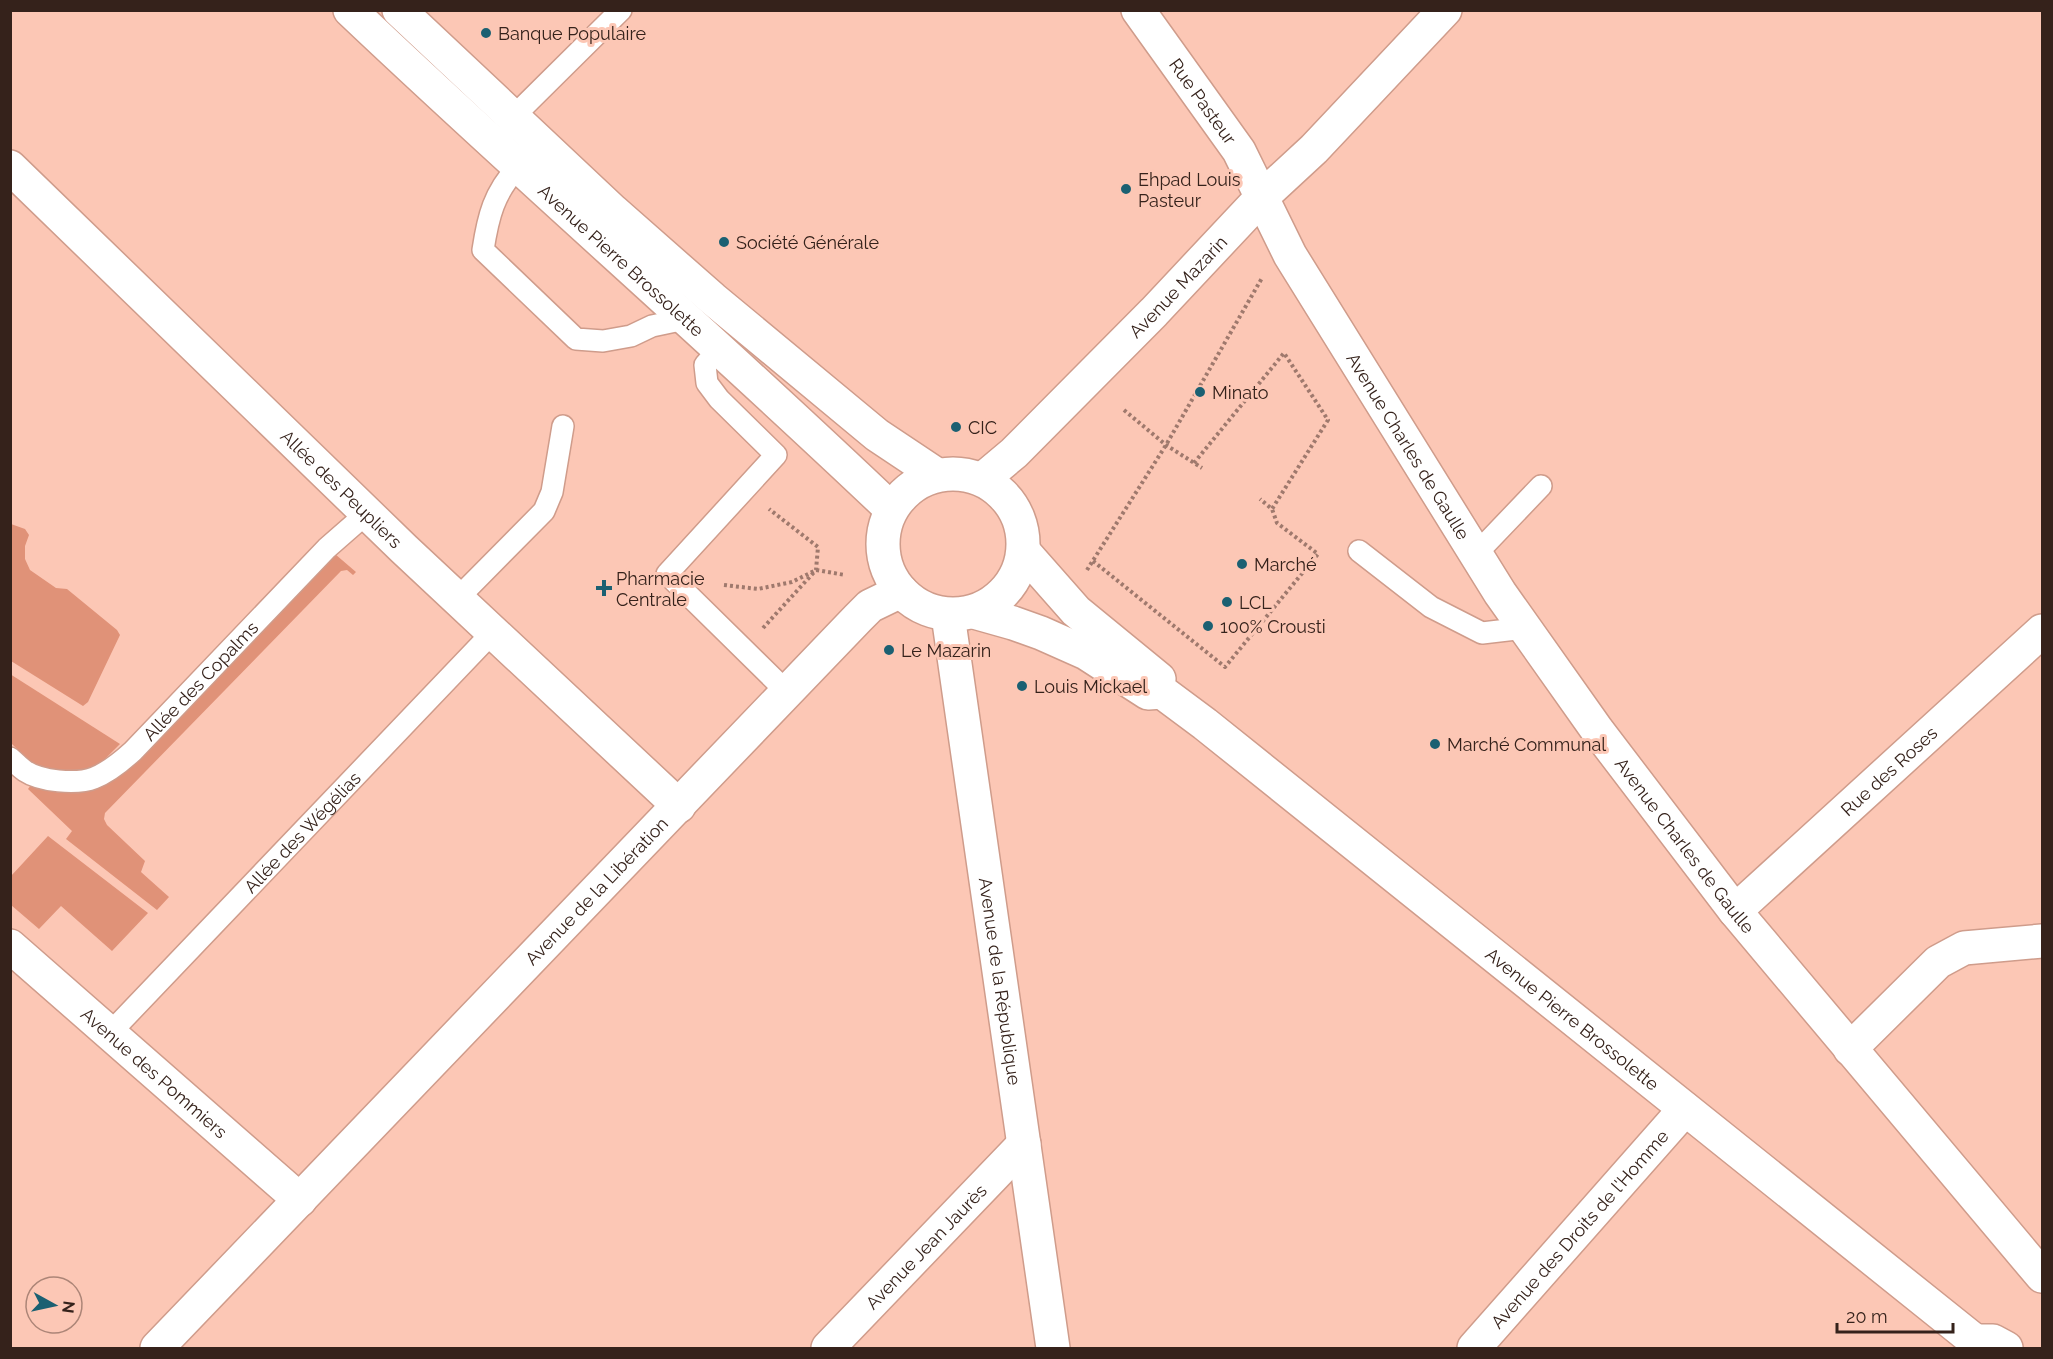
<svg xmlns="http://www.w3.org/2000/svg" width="2053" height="1359" viewBox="0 0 2053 1359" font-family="Raleway,sans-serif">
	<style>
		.green { fill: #e09278 }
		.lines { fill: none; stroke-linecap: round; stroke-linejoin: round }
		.lane-casing { stroke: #cf9c8b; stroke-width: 24 }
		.street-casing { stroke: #cf9c8b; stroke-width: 36 }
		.secondary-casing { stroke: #cf9c8b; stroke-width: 36 }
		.path { stroke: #9f796d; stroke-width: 4; stroke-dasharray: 3 3; stroke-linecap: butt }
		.lane { stroke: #fff; stroke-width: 21 }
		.street { stroke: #fff; stroke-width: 33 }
		.secondary { stroke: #fff; stroke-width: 33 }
		.poi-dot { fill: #1b6072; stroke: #fcc7b5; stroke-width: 2 }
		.labels { text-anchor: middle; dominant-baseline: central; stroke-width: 6; stroke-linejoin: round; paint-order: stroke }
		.poi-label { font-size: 18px; fill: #35221b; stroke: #fcc7b5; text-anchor: start }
		.street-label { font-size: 18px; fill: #35221b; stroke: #fcc7b5 }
	</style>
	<rect width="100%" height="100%" fill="#fcc7b5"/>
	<g class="green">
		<polygon points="11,524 25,529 29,535 25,546 25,559 30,570 56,588 67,589 117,630 120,635 88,702 83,706 11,661"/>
		<path d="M335,554L356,572L353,575L347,570L341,571L105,813L104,819L107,825L145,861L141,872L169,897L157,910L66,839L72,831L28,789L31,785C58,795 74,796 101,786Z"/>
		<polygon points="10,674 120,744 98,766 84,771 48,771 29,761 11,743"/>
		<polygon points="48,836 148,913 112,951 61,906 39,929 11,905 11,876"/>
	</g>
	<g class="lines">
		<defs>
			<g id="lane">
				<polyline points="510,129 512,118 621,10"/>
				<path d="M518,167C494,192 488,217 483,250L576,339L603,341L631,336L652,326L685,319"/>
				<polyline points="719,349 705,365 707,383 719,399 776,455 667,574 787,692"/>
				<polyline points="1359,551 1431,607 1482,633 1525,628"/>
				<polyline points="1476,554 1541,486"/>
				<polyline points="457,599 544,511 552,492 563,426"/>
				<path id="s1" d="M10,758C15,762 19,767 25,771C40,781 76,785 94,778C109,772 121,762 133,751L327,548L367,513"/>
				<path id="s2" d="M110,1033L493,632"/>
			</g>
			<g id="street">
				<path id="s3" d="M1138,10L1239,151L1290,255L1500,593L1597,730L1735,911L2042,1276"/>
				<path id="s4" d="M10,167L404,549L679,806"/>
				<path id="s5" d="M948,615L1053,1348"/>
				<path id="s6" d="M1735,911L2042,631"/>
				<path id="s7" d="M10,946L300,1200"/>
				<polyline points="1850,1049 1938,962 1964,948 2042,941"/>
				<path id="s8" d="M157,1348L858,618L870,606L901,591"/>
				<path id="s9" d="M828,1348L1024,1144"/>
				<path id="s10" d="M1474,1348L1685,1109"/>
			</g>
			<g id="secondary">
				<path id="s11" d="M350,10C528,179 714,340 891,509"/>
				<polyline points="399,10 613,211 713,299 877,435 937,475"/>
				<circle cx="953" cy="544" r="70"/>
				<path id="s12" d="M983,479L1014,453L1154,312L1261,198L1314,149L1445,10"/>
				<polyline points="1024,552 1076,611 1159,679"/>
				<path id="s13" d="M974,612L1013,623L1041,633L1086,653L1148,693L1162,692L1205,724L1975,1341L1979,1348"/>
				<polyline points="1975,1341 1993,1341 2006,1348"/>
			</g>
		</defs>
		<use href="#lane" class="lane-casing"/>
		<use href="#street" class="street-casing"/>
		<use href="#secondary" class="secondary-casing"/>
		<g class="path">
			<polyline points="1124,410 1166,445 1202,468"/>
			<polyline points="1194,463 1284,353 1328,420 1272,509 1260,499"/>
			<polyline points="1093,561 1225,667 1318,554 1277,523 1272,509"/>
			<polyline points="1087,570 1166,445 1262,278"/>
			<polyline points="724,585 758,589 792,582 816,570 845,575"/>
			<polyline points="763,628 816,570 818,547 769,509"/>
		</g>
		<use href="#lane" class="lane"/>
		<use href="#street" class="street"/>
		<use href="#secondary" class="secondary"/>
	</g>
	<g class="poi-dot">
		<circle cx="486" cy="33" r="6"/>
		<circle cx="1126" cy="189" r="6"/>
		<circle cx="724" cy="242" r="6"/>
		<circle cx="1200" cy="392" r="6"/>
		<circle cx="956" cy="427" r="6"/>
		<circle cx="1242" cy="564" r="6"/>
		<path d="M601 579h6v6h6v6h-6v6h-6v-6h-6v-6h6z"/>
		<circle cx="1227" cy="602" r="6"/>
		<circle cx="1208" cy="626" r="6"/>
		<circle cx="889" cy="650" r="6"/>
		<circle cx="1022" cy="686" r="6"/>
		<circle cx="1435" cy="744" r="6"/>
	</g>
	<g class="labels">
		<g class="poi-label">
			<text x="498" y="33">Banque Populaire</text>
			<text x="1138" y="179">Ehpad Louis<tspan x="1138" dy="21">Pasteur</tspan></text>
			<text x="736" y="242">Société Générale</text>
			<text x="1212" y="392">Minato</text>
			<text x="968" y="427">CIC</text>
			<text x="1254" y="564">Marché</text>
			<text x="616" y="578">Pharmacie<tspan x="616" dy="21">Centrale</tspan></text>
			<text x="1239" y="602">LCL</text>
			<text x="1220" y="626">100% Crousti</text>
			<text x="901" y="650">Le Mazarin</text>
			<text x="1034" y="686">Louis Mickael</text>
			<text x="1447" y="744">Marché Communal</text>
		</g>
		<g class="street-label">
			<text stroke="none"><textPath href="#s3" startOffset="112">Rue Pasteur</textPath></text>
			<text stroke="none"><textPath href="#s11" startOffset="369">Avenue Pierre Brossolette</textPath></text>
			<text stroke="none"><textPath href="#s12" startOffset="274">Avenue Mazarin</textPath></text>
			<text stroke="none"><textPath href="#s3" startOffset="514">Avenue Charles de Gaulle</textPath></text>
			<text stroke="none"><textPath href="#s4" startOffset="462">Allée des Peupliers</textPath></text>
			<text stroke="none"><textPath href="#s1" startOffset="236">Allée des Copalms</textPath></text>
			<text stroke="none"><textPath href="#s6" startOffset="208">Rue des Roses</textPath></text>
			<text stroke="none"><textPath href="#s2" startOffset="278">Allée des Wégélias</textPath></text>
			<text stroke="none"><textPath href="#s3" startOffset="1000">Avenue Charles de Gaulle</textPath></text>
			<text stroke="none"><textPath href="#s8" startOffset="634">Avenue de la Libération</textPath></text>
			<text stroke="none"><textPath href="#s5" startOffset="370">Avenue de la République</textPath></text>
			<text stroke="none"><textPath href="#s13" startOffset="732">Avenue Pierre Brossolette</textPath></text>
			<text stroke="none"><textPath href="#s7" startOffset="192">Avenue des Pommiers</textPath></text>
			<text stroke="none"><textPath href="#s10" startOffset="159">Avenue des Droits de l'Homme</textPath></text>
			<text stroke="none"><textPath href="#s9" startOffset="141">Avenue Jean Jaurès</textPath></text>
		</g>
	</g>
	<rect width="2053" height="1359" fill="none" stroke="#35221b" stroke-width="24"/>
	<g transform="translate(54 1305) rotate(98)"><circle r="28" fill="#fcc7b5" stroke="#ac8577" stroke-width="1.5"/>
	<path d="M0-4.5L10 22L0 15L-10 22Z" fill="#1b6072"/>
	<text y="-9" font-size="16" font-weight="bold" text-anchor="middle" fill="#35221b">N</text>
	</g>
	<path d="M1837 1323v9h116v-9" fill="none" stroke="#35221b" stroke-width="3"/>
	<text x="1846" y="1323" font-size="18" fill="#35221b" stroke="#fcc7b5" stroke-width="4.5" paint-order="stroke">20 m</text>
</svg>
